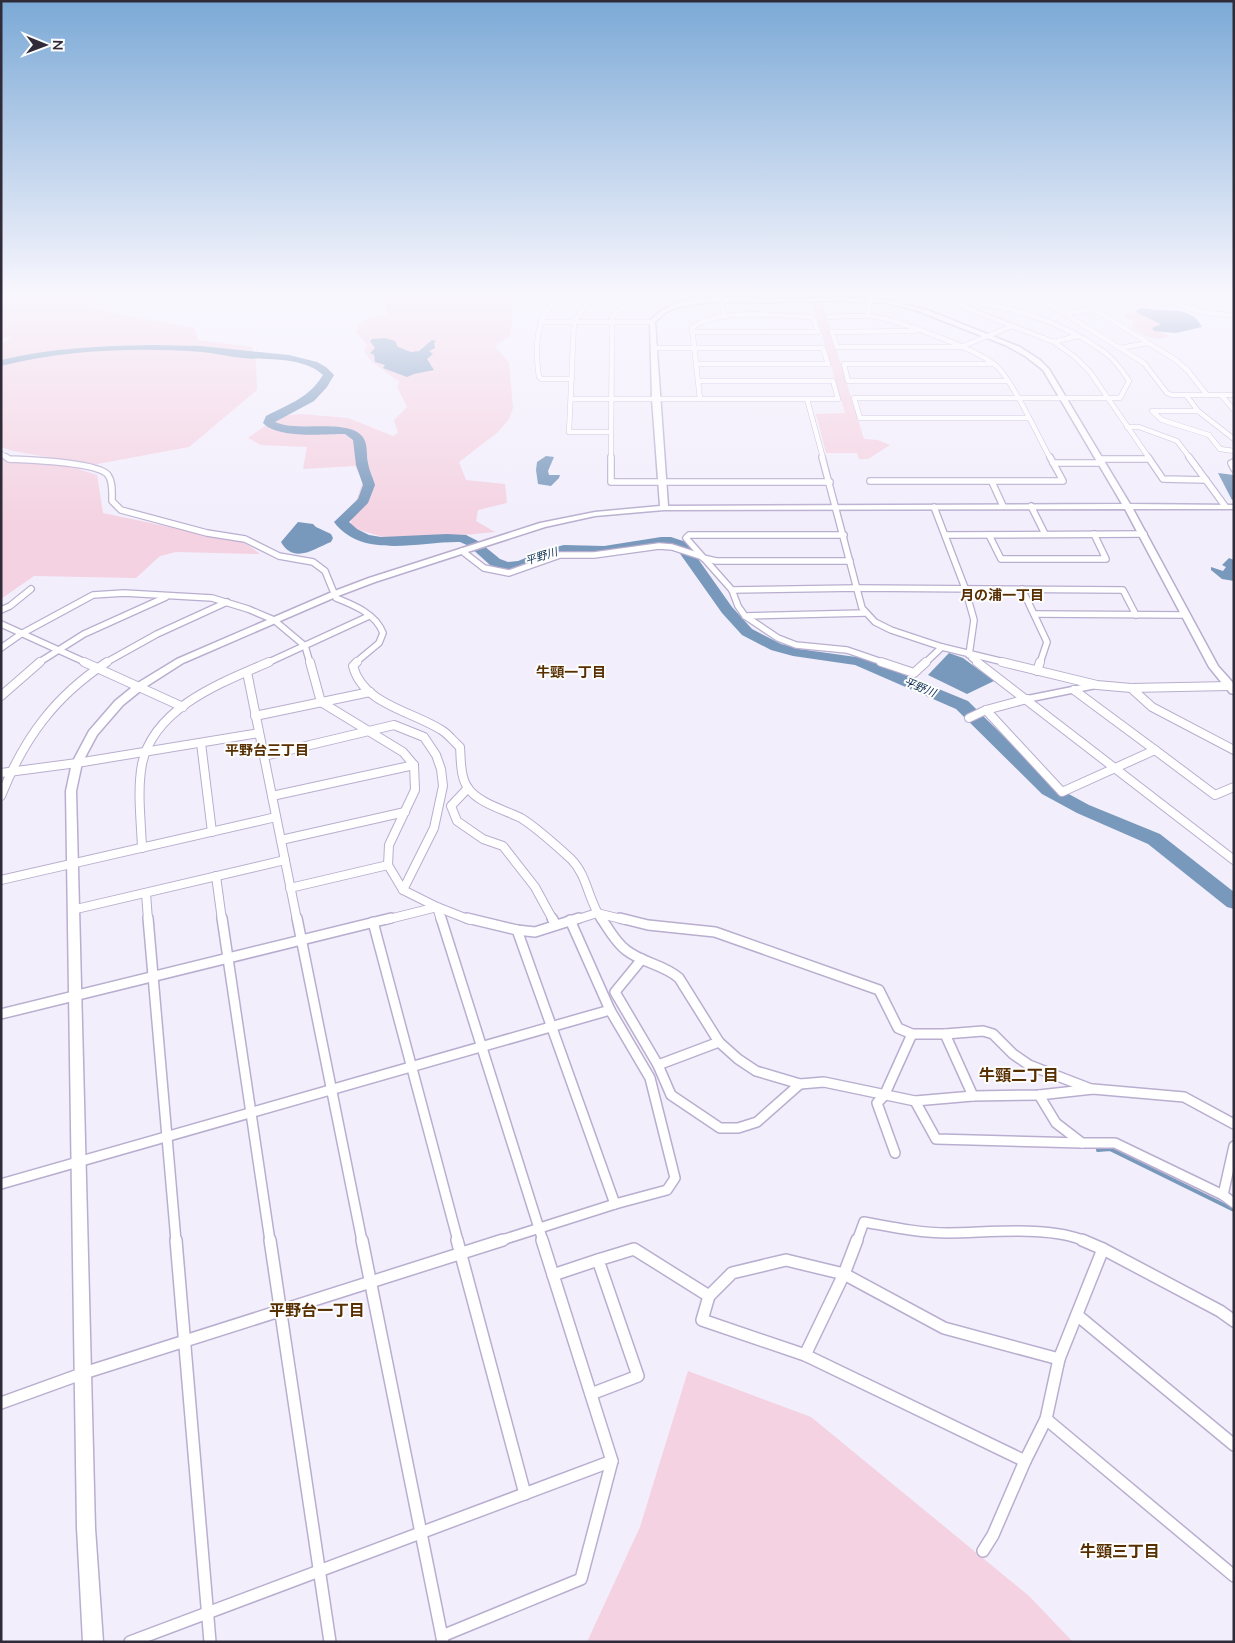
<svg xmlns="http://www.w3.org/2000/svg" width="1235" height="1643" viewBox="0 0 1235 1643" font-family="Mulish,'Noto Sans JP',sans-serif">
	<style>
		.green { fill: #f4d2e1 }
		.water { fill: #7999bc }
		.lines { fill: none; stroke-linecap: round; stroke-linejoin: round }
		.stream { stroke: #7999bc; stroke-width: 4 }
		.river { fill: #7999bc; fill-rule: evenodd }
		.street-far4-casing { stroke: #b9aecf; stroke-width: 5.5 }
		.street-far3-casing { stroke: #b9aecf; stroke-width: 8 }
		.street-far2-casing { stroke: #b9aecf; stroke-width: 10 }
		.street-far1-casing { stroke: #b9aecf; stroke-width: 12 }
		.street-casing { stroke: #b9aecf; stroke-width: 14 }
		.secondary-casing { stroke: #b9aecf; stroke-width: 3 }
		.street-far4 { stroke: #fff; stroke-width: 4.5 }
		.street-far3 { stroke: #fff; stroke-width: 5.5 }
		.street-far2 { stroke: #fff; stroke-width: 8 }
		.street-far1 { stroke: #fff; stroke-width: 9 }
		.street { stroke: #fff; stroke-width: 11 }
		.secondary { fill: #fff; fill-rule: evenodd }
		.labels { text-anchor: middle; dominant-baseline: central; stroke-width: 4; stroke-linejoin: round; paint-order: stroke }
		.far-water-label { font-size: 11px; font-style: italic; fill: #082c4f; stroke: #fdfdfd }
		.neighbourhood-label { font-size: 14px; font-weight: bold; fill: #572f00; stroke: #fdfdfd }
		.near-neighbourhood-label { font-size: 16px; font-weight: bold; fill: #572f00; stroke: #fdfdfd }
	</style>
	<rect width="100%" height="100%" fill="#f2eefc"/>
	<g class="green">
		<polygon points="1,294 92,294 87,306 106,312 194,328 198,340 252,347 256,362 257,390 189,447 92,465 13,451 1,447 1,344 12,337 1,339"/>
		<path d="M355,294H503C516,303 512,322 510,336L495,346L509,363L513,408L509,419L498,432L459,462L466,480L505,484L507,503L478,510L476,521L495,532L464,535L383,537L350,527L353,510L363,481L355,466L303,469L307,447L261,445L248,438L279,416L301,414L348,418L393,436L398,433L394,420L407,407L397,386L400,382L372,362L364,351L367,345L356,332C363,314 371,321 387,314L384,297Z"/>
		<polygon points="813,304 822,304 864,439 878,440 890,445 868,459 859,459 857,453 826,453 816,414 845,413"/>
		<path d="M1126,313H1140L1161,322L1163,325L1158,329L1169,336C1156,343 1143,335 1132,327L1134,322L1124,315Z"/>
		<polygon points="1,454 35,463 72,467 97,475 103,513 245,543 260,554 176,552 160,556 136,578 34,576 1,599"/>
		<polygon points="688,1371 811,1417 1029,1596 1073,1642 587,1642 640,1527"/>
	</g>
	<g class="water">
		<path d="M1143,308C1163,313 1191,304 1202,327L1176,333L1154,331L1152,328L1161,324L1136,312L1138,309Z"/>
		<polygon points="385,338 395,341 398,347 411,352 419,351 432,340 436,341 434,343 435,348 429,351 433,354 427,359 434,370 414,374 407,377 383,368 385,365 375,362 374,355 370,353 375,348 370,341 372,339"/>
		<polygon points="546,456 554,457 548,471 549,475 560,475 559,478 551,486 538,484 536,470 537,462"/>
		<polygon points="1218,473 1234,475 1234,500 1232,500"/>
		<path d="M298,522L313,524L316,527L331,534L333,538L331,542C315,548 294,565 281,542Z"/>
		<polygon points="1229,558 1234,560 1234,581 1222,579 1211,570 1211,567 1223,571 1226,567 1222,565"/>
		<polygon points="949,653 963,658 994,681 967,694 928,675"/>
	</g>
	<g class="lines">
		<polyline class="stream" points="1098,1150 1110,1149 1234,1210"/>
		<path class="river" d="M152,345L201,346L289,355L317,362L326,367L334,375L327,387L314,401L275,422C298,433 352,417 364,439C368,446 366,455 368,463C369,470 373,478 375,485L368,503L349,522L357,529L369,535L381,537L447,534L466,535L478,541L500,559L508,562L518,561L548,549L564,545L604,546L661,537H671L686,542L732,607L752,629L781,644L799,649L863,658L968,701L1054,786L1089,805L1160,834L1234,892V909L1227,907L1148,844L1077,813L1042,794L956,709L855,665L793,656L771,650L742,635L722,613L676,548L669,545H661L604,554H560L526,567L508,570L490,565L469,546L460,542C421,541 362,560 334,522L358,499L363,485L356,465L353,440L345,434C324,434 278,439 263,423L266,416C289,404 309,398 323,375C304,357 268,360 243,358C229,357 216,353 202,352C136,347 65,350 1,366V360C50,348 101,346 152,345Z"/>
		<defs>
			<g id="street-far4">
				<path d="M561,294C556,300 550,305 546,312C535,330 536,357 539,377L542,379H572"/>
				<polyline points="602,294 584,307 574,322 569,432 610,432"/>
				<polyline points="720,294 724,317"/>
				<polyline points="930,294 1054,342 1075,357 1090,372 1149,458"/>
				<polyline points="1040,294 1046,302 1144,363 1167,393 1172,395 1234,395"/>
				<polyline points="1076,294 1079,300 1176,360 1188,371 1207,395"/>
				<polyline points="1150,294 1198,311 1234,316"/>
				<polyline points="1176,294 1189,299 1205,301 1205,294"/>
				<path d="M955,303C1002,300 1066,324 1104,352C1114,359 1122,370 1129,381L1120,398H854L860,418H1029"/>
				<polyline points="901,304 906,294"/>
				<polyline points="1064,314 1094,309"/>
				<polyline points="868,316 871,294"/>
				<path d="M828,317C842,317 856,315 870,316C896,319 973,348 994,364C1010,375 1039,438 1050,458"/>
				<polyline points="543,322 652,322"/>
				<polyline points="915,331 832,332 837,347 961,347 1012,326"/>
				<path d="M693,332H818L813,317C782,316 716,307 692,328L700,399"/>
				<polyline points="1054,342 1077,336"/>
				<polyline points="654,348 823,348 828,364 696,364"/>
				<polyline points="1120,348 1148,343"/>
				<polyline points="994,364 844,364 848,381 1008,381"/>
				<polyline points="1186,395 1198,411 1234,439"/>
				<polyline points="1221,395 1234,410"/>
				<polyline points="571,399 838,399 833,381 698,381"/>
				<polyline points="807,399 823,458"/>
				<polyline points="1198,411 1152,411 1162,420 1209,435 1220,449 1234,451"/>
				<polyline points="1127,427 1139,427 1177,441 1190,458"/>
				<polyline points="1,454 8,458"/>
				<polyline points="611,458 612,317 628,302 649,294"/>
			</g>
			<g id="street-far3">
				<path d="M6,457L9,459C27,460 98,462 108,475C113,482 112,492 112,501L121,510L207,533L245,539L279,556L313,562L325,571L336,598C354,605 376,614 383,633L379,643L355,663"/>
				<polyline points="611,457 611,482 830,482"/>
				<polyline points="822,457 862,608 875,622 891,630 942,647 1008,663"/>
				<polyline points="1148,457 1163,479 1206,480"/>
				<polyline points="1189,457 1225,506"/>
				<polyline points="1099,459 1147,459"/>
				<polyline points="1234,462 1231,463 1234,469"/>
				<polyline points="1053,463 1102,463"/>
				<polyline points="870,481 1063,481 1050,457"/>
				<polyline points="992,482 1003,506"/>
				<polyline points="1031,506 1045,534"/>
				<polyline points="934,507 965,588 974,620 969,655"/>
				<polyline points="844,535 689,535 686,538 732,590 738,606 745,616 778,638 796,645 847,650 885,663"/>
				<polyline points="945,535 1144,534"/>
				<polyline points="989,535 1001,559 1106,559 1094,534"/>
				<polyline points="462,551 484,568 509,573 560,555 594,555 659,546 672,547 700,556"/>
				<polyline points="703,558 716,561 850,561"/>
				<polyline points="1022,589 1047,642 1040,663"/>
				<polyline points="732,590 858,588 1123,590 1136,615"/>
				<polyline points="1,610 10,606 31,589"/>
				<polyline points="1035,614 1185,615"/>
				<polyline points="745,616 865,613"/>
				<polyline points="1,624 87,663"/>
				<polyline points="1,648 21,634 93,595 124,593 212,598 248,609 274,620 305,646 310,663"/>
				<polyline points="972,658 979,663"/>
				<polyline points="38,663 84,634 166,597"/>
				<polyline points="105,663 157,634 227,602"/>
				<polyline points="267,663 369,616"/>
				<polyline points="925,663 942,647"/>
			</g>
			<g id="street-far2">
				<polyline points="84,662 183,707"/>
				<polyline points="310,662 321,702 403,752 414,765 415,790 389,845 388,865 403,890 437,907 470,920"/>
				<path d="M357,662L353,666C363,705 413,711 443,731C449,735 454,742 460,747C461,759 460,777 468,788C478,803 505,810 521,818C534,826 559,848 571,859C588,876 588,901 602,920"/>
				<polyline points="881,662 914,673 926,662"/>
				<polyline points="977,662 1234,860"/>
				<polyline points="1002,662 1097,685 1131,688 1229,686"/>
				<polyline points="1037,671 1040,662"/>
				<polyline points="247,672 297,920"/>
				<polyline points="1131,688 1152,707 1234,750"/>
				<polyline points="1,696 40,662"/>
				<polyline points="986,710 1062,792 1155,750 1074,690"/>
				<polyline points="255,716 370,692"/>
				<polyline points="969,718 986,710 1027,699"/>
				<polyline points="201,743 212,832"/>
				<polyline points="1155,750 1215,795 1234,787"/>
				<polyline points="264,756 394,725 424,737 436,755 441,769 443,786 434,828 403,890"/>
				<polyline points="1,773 77,763 259,733"/>
				<polyline points="468,788 451,806 457,821 483,839 503,846 535,887 553,920"/>
				<path d="M1,796C24,738 55,696 107,662"/>
				<polyline points="272,796 414,765"/>
				<polyline points="281,840 405,812"/>
				<path d="M142,848C141,820 137,791 142,764C154,707 223,682 269,662"/>
				<polyline points="216,876 222,920"/>
				<polyline points="1,880 276,817"/>
				<polyline points="290,888 388,865"/>
				<polyline points="146,893 148,920"/>
				<polyline points="72,910 285,860"/>
				<polyline points="385,920 437,907 441,920"/>
				<polyline points="575,920 597,913 625,920"/>
			</g>
			<g id="street-far1">
				<polyline points="148,918 176,1241"/>
				<polyline points="222,918 270,1241"/>
				<polyline points="297,918 362,1241"/>
				<polyline points="441,918 543,1241"/>
				<polyline points="467,918 517,930 535,932 579,918"/>
				<polyline points="552,918 556,925"/>
				<path d="M601,918C608,928 616,943 626,950C642,963 663,964 679,978L719,1042L738,1059L756,1071L800,1084L824,1082L915,1101L973,1096"/>
				<polyline points="620,918 648,925 715,932 879,990 898,1028 912,1034 945,1034 973,1096 1039,1095 1093,1089 1184,1097 1234,1124"/>
				<polyline points="373,922 458,1241"/>
				<polyline points="517,930 615,1204"/>
				<polyline points="642,959 615,992 658,1065 671,1095 720,1128 738,1128 757,1122 800,1084"/>
				<polyline points="1,1014 391,918"/>
				<polyline points="945,1034 983,1031 993,1034 1013,1054 1029,1065 1091,1089"/>
				<polyline points="658,1065 719,1042"/>
				<polyline points="1039,1095 1056,1123 1082,1143 1115,1143 1223,1195 1234,1203"/>
				<polyline points="915,1101 936,1139 1082,1143"/>
				<polyline points="895,1153 877,1103 884,1096 912,1034"/>
				<polyline points="1,1184 610,1010"/>
				<polyline points="1223,1195 1234,1146"/>
				<polyline points="499,1241 615,1204 667,1190 675,1178 650,1078 610,1010 570,920"/>
				<path d="M857,1241L864,1222C892,1227 919,1233 948,1233C987,1233 1049,1225 1085,1241"/>
			</g>
			<g id="street">
				<polyline points="176,1240 210,1642"/>
				<polyline points="270,1240 330,1642"/>
				<polyline points="362,1240 443,1642"/>
				<polyline points="457,1240 525,1494"/>
				<polyline points="1082,1240 1103,1249 1220,1311 1234,1321"/>
				<polyline points="553,1275 598,1260"/>
				<polyline points="709,1296 732,1273 786,1260 844,1274 944,1328 1059,1359"/>
				<polyline points="1077,1315 1234,1445"/>
				<polyline points="805,1355 844,1274 857,1240"/>
				<polyline points="591,1394 638,1376 598,1260 634,1249 709,1296 702,1320 805,1355 1025,1461 993,1535 983,1551"/>
				<polyline points="1,1403 84,1373 503,1240"/>
				<polyline points="1046,1419 1234,1576"/>
				<polyline points="1025,1461 1046,1419 1059,1359 1103,1249"/>
				<polyline points="442,1636 581,1579 612,1461 542,1240"/>
				<polyline points="130,1642 612,1461"/>
			</g>
			<g id="secondary">
				<path d="M839,297L886,300L927,310L1020,347L1040,360L1049,369L1130,504L1234,505V509H1133L1218,666L1234,684V694L1230,693L1209,667L1125,509L664,510L595,516L545,527L375,582L338,596L183,663L144,688L123,705L97,735L82,763L76,791L95,1528L103,1642H83L77,1528L66,791L72,763L89,731L115,701L136,684L177,659L332,592L369,578L540,523L595,512L660,506L652,399L650,321C679,288 734,299 774,299C795,299 817,298 839,297ZM839,301L886,303L915,310L1005,345L1025,356L1043,370L1122,504L668,506L655,322L665,313L675,308L701,303Z"/>
				<polygon points="1097,682 1101,683 1102,685 1101,687 1027,702 1022,699 1027,696"/>
			</g>
		</defs>
		<use href="#street-far4" class="street-far4-casing"/>
		<use href="#street-far3" class="street-far3-casing"/>
		<use href="#street-far2" class="street-far2-casing"/>
		<use href="#street-far1" class="street-far1-casing"/>
		<use href="#street" class="street-casing"/>
		<use href="#secondary" class="secondary-casing"/>
		<use href="#street-far4" class="street-far4"/>
		<use href="#street-far3" class="street-far3"/>
		<use href="#street-far2" class="street-far2"/>
		<use href="#street-far1" class="street-far1"/>
		<use href="#street" class="street"/>
		<use href="#secondary" class="secondary"/>
	</g>
	<linearGradient id="sky" x2="0" y2="1"><stop stop-color="#7ba9d6"/><stop offset="0.56" stop-color="#f9f7fe"/><stop offset="1" stop-color="#f9f7fe" stop-opacity="0"/></linearGradient>
	<rect width="1235" height="524" fill="url(#sky)"/>
	<g class="labels">
		<g class="far-water-label">
			<text transform="translate(541 556) rotate(-17)">平野川</text>
			<text transform="translate(920 687) rotate(23)">平野川</text>
		</g>
		<g class="neighbourhood-label">
			<text x="1002" y="595">月の浦一丁目</text>
			<text x="571" y="672">牛頸一丁目</text>
			<text x="267" y="750">平野台三丁目</text>
		</g>
		<g class="near-neighbourhood-label">
			<text x="1019" y="1075">牛頸二丁目</text>
			<text x="317" y="1310">平野台一丁目</text>
			<text x="1120" y="1551">牛頸三丁目</text>
		</g>
	</g>
	<rect width="1235" height="1643" fill="none" stroke="#2f2b38" stroke-width="5"/>
	<g transform="translate(45 45) rotate(91)" stroke="#fdfdfd" stroke-width="4" paint-order="stroke">
	<path d="M0-4L9 19L0 12L-9 19Z" fill="#2f2b38"/>
	<text y="-8" font-size="14" font-weight="bold" text-anchor="middle" fill="#2f2b38">N</text>
	</g>
</svg>
